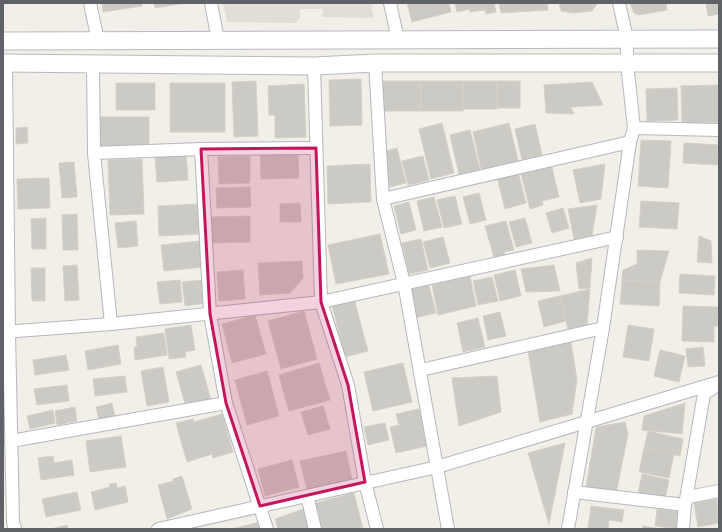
<svg xmlns="http://www.w3.org/2000/svg" width="722" height="532" viewBox="0 0 722 532" font-family="Poppins,sans-serif">
	<style>
		.education { fill: #e1ded6 }
		.building { fill: #cccac5; stroke: #d6d1c6 }
		.lines { fill: none; stroke-linecap: round; stroke-linejoin: round }
		.street-casing { stroke: #b5b8bc; stroke-width: 14 }
		.secondary-casing { stroke: #b6babf; stroke-width: 19 }
		.street { stroke: #fff; stroke-width: 12 }
		.secondary { stroke: #fff; stroke-width: 17 }
		.marked { fill: #c2185b; fill-opacity: 0.2; stroke: #c2185b; stroke-width: 3; stroke-linejoin: round }
	</style>
	<rect width="100%" height="100%" fill="#f1efe8"/>
	<polygon class="education" points="223,3 371,3 374,18 322,17 323,9 300,9 300,17 296,23 227,22"/>
	<g class="building">
		<polygon points="102,3 142,3 142,6 103,12"/>
		<polygon points="154,3 185,3 155,8"/>
		<polygon points="407,3 449,3 451,12 412,22"/>
		<polygon points="455,3 494,3 496,12 486,14 485,10 470,12 470,9 457,12"/>
		<polygon points="499,3 547,3 548,10 501,13"/>
		<polygon points="559,3 597,3 597,4 592,11 574,13 561,11"/>
		<polygon points="630,3 666,3 667,10 639,15 634,13"/>
		<polygon points="706,3 719,3 719,14 708,16"/>
		<polygon points="361,79 362,125 330,126 329,80"/>
		<polygon points="256,81 258,136 234,137 232,82"/>
		<rect x="383" y="81" width="38" height="30"/>
		<rect x="421" y="81" width="42" height="30"/>
		<rect x="463" y="81" width="34" height="28"/>
		<rect x="497" y="81" width="23" height="27"/>
		<polygon points="592,82 603,105 571,107 574,114 546,113 544,85"/>
		<rect x="116" y="83" width="39" height="27"/>
		<rect x="170" y="83" width="55" height="49"/>
		<polygon points="304,84 306,137 275,138 275,115 269,115 268,86"/>
		<polygon points="719,85 719,122 682,123 681,86"/>
		<polygon points="677,88 678,120 647,121 646,89"/>
		<rect x="98" y="117" width="51" height="30"/>
		<polygon points="442,123 454,173 431,179 419,129"/>
		<polygon points="509,123 519,164 482,173 473,132"/>
		<polygon points="535,124 542,155 522,160 515,129"/>
		<polygon points="27,127 28,143 16,144 16,128"/>
		<polygon points="470,130 480,170 459,175 450,135"/>
		<polygon points="641,140 671,141 668,188 638,186"/>
		<polygon points="684,143 719,145 719,165 683,163"/>
		<polygon points="397,148 406,183 390,187 382,152"/>
		<polygon points="298,151 299,178 261,179 260,152"/>
		<polygon points="186,153 188,180 157,182 155,155"/>
		<polygon points="250,156 250,183 219,184 218,157"/>
		<polygon points="423,156 429,180 408,185 402,161"/>
		<polygon points="142,159 144,214 110,215 108,160"/>
		<polygon points="74,162 77,197 62,198 59,163"/>
		<polygon points="551,163 559,197 542,201 543,205 530,209 520,170"/>
		<polygon points="370,164 371,202 328,204 327,166"/>
		<polygon points="605,164 601,199 580,203 573,170"/>
		<polygon points="518,172 526,203 505,209 497,177"/>
		<polygon points="49,178 50,208 18,209 17,179"/>
		<polygon points="250,187 251,207 217,208 216,188"/>
		<polygon points="479,193 486,220 470,224 463,197"/>
		<polygon points="455,196 462,224 444,228 437,200"/>
		<polygon points="434,197 442,227 424,231 417,201"/>
		<polygon points="641,201 679,203 677,229 639,227"/>
		<polygon points="409,202 416,230 401,234 394,206"/>
		<polygon points="300,203 301,222 280,222 280,204"/>
		<polygon points="197,204 199,234 159,236 158,206"/>
		<polygon points="597,205 592,236 574,239 568,209"/>
		<polygon points="563,208 569,228 552,233 546,213"/>
		<polygon points="77,214 78,250 63,250 62,215"/>
		<polygon points="250,216 250,242 212,243 211,217"/>
		<polygon points="46,218 46,249 32,249 31,219"/>
		<polygon points="525,218 532,243 516,247 509,222"/>
		<polygon points="136,221 138,246 118,248 115,223"/>
		<polygon points="506,221 514,250 504,252 505,255 494,258 485,226"/>
		<polygon points="380,234 389,274 336,284 328,245"/>
		<polygon points="699,236 711,241 712,263 697,262"/>
		<polygon points="443,237 450,263 430,268 423,242"/>
		<polygon points="421,239 428,270 409,274 402,243"/>
		<polygon points="200,241 203,267 164,271 161,245"/>
		<polygon points="637,250 669,251 660,282 622,280 623,270 637,264"/>
		<polygon points="592,258 590,288 579,289 576,263"/>
		<polygon points="302,261 303,278 290,293 260,295 258,263"/>
		<polygon points="77,265 79,300 65,301 63,266"/>
		<polygon points="554,265 560,291 526,292 521,269"/>
		<polygon points="31,268 45,268 45,301 32,301"/>
		<polygon points="243,270 245,299 219,301 217,272"/>
		<polygon points="515,270 521,296 500,301 494,275"/>
		<polygon points="680,274 715,276 714,295 679,293"/>
		<polygon points="470,276 476,306 438,315 432,285"/>
		<polygon points="492,277 498,301 478,305 473,281"/>
		<polygon points="180,280 182,302 160,304 157,282"/>
		<polygon points="203,280 206,303 185,306 182,282"/>
		<polygon points="622,280 660,282 659,306 620,304"/>
		<polygon points="428,282 436,313 415,318 408,286"/>
		<polygon points="590,289 587,325 568,330 560,296"/>
		<polygon points="560,296 566,321 544,327 538,301"/>
		<polygon points="354,299 368,351 345,357 332,305"/>
		<polygon points="683,306 719,307 719,326 714,326 714,342 682,341"/>
		<polygon points="304,311 317,359 281,369 268,321"/>
		<polygon points="500,312 506,336 488,340 483,316"/>
		<polygon points="255,315 266,354 232,363 222,324"/>
		<polygon points="478,318 485,347 463,352 457,323"/>
		<polygon points="191,325 195,350 185,352 186,357 169,359 165,329"/>
		<polygon points="628,325 654,329 649,361 623,357"/>
		<polygon points="164,333 167,355 135,360 134,347 137,347 136,337"/>
		<polygon points="571,342 577,380 572,414 540,422 528,351"/>
		<polygon points="118,345 121,364 88,370 85,351"/>
		<polygon points="703,347 705,366 688,367 686,349"/>
		<polygon points="660,350 685,356 679,382 654,376"/>
		<polygon points="66,355 69,370 35,375 33,360"/>
		<polygon points="319,363 330,400 289,411 279,375"/>
		<polygon points="403,363 412,402 373,411 364,372"/>
		<polygon points="201,365 211,400 186,407 176,372"/>
		<polygon points="163,367 169,402 147,406 141,371"/>
		<polygon points="267,371 279,416 247,425 235,380"/>
		<polygon points="125,376 127,392 95,396 93,379"/>
		<polygon points="497,376 501,412 459,426 452,378"/>
		<polygon points="67,385 69,401 37,405 34,389"/>
		<polygon points="112,403 115,416 99,420 96,407"/>
		<polygon points="685,403 682,434 642,430 644,416"/>
		<polygon points="323,406 330,429 308,435 301,412"/>
		<polygon points="75,407 77,421 57,425 55,411"/>
		<polygon points="419,409 427,446 396,453 390,427 399,425 396,414"/>
		<polygon points="53,410 55,423 30,429 27,416"/>
		<polygon points="222,414 233,452 213,458 212,454 187,462 176,423 193,419 194,422"/>
		<polygon points="625,422 628,434 616,494 586,488 596,427"/>
		<polygon points="385,423 389,440 368,445 364,427"/>
		<polygon points="648,431 683,439 680,456 644,448"/>
		<polygon points="121,436 126,467 90,472 86,441"/>
		<polygon points="565,443 549,524 528,453"/>
		<polygon points="644,448 674,454 669,478 639,472"/>
		<polygon points="346,451 352,480 307,490 300,461"/>
		<polygon points="53,456 54,463 72,460 74,475 41,480 38,458"/>
		<polygon points="292,460 299,487 265,496 258,469"/>
		<polygon points="642,474 669,480 665,499 638,494"/>
		<polygon points="182,476 192,509 167,519 158,485 174,481 173,479"/>
		<polygon points="116,483 117,488 125,486 128,502 95,510 91,492 110,487 109,484"/>
		<polygon points="77,492 81,510 46,517 42,499"/>
		<polygon points="354,493 363,529 322,529 315,503"/>
		<polygon points="717,499 719,523 698,527 694,503"/>
		<polygon points="591,506 624,510 622,522 609,520 608,529 588,529"/>
		<polygon points="304,509 311,529 278,529 275,519"/>
		<polygon points="657,509 681,512 679,529 655,526"/>
		<polygon points="260,522 262,529 231,529"/>
		<polygon points="67,525 68,529 51,529"/>
		<polygon points="643,526 661,529 642,529"/>
	</g>
	<g class="lines">
		<defs>
			<g id="street">
				<polyline points="90,3 98,41"/>
				<polyline points="211,3 218,40"/>
				<polyline points="390,3 398,40"/>
				<polyline points="6,63 9,332 13,522 15,529"/>
				<polyline points="93,63 94,153"/>
				<polyline points="375,63 383,199 404,283 448,529"/>
				<polyline points="314,66 321,302 348,385 365,482 377,529"/>
				<polyline points="634,128 719,130"/>
				<polyline points="201,149 210,314 226,403 267,529"/>
				<polyline points="383,199 630,142"/>
				<polyline points="111,324 94,153 201,149 316,148"/>
				<polyline points="3,332 111,324 321,302 617,237"/>
				<polyline points="421,370 603,328"/>
				<polyline points="11,441 226,403"/>
				<polyline points="574,492 685,505"/>
				<polyline points="307,496 315,529"/>
				<polyline points="688,497 719,491"/>
				<polyline points="158,529 437,467 719,382"/>
				<polyline points="568,529 603,328 630,142 634,128 627,63 627,39 619,3"/>
				<polyline points="683,529 685,505 704,394 716,386"/>
			</g>
			<g id="secondary">
				<polyline points="3,41 719,39"/>
				<polyline points="3,63 314,66 375,63 719,63"/>
			</g>
		</defs>
		<use href="#street" class="street-casing"/>
		<use href="#secondary" class="secondary-casing"/>
		<use href="#street" class="street"/>
		<use href="#secondary" class="secondary"/>
	</g>
	<path class="marked" d="M316,148L321,302L348,385L365,482L260,506L226,403L210,314L201,149Z"/>
	<rect width="722" height="532" fill="none" stroke="#5f6368" stroke-width="8"/>
</svg>
